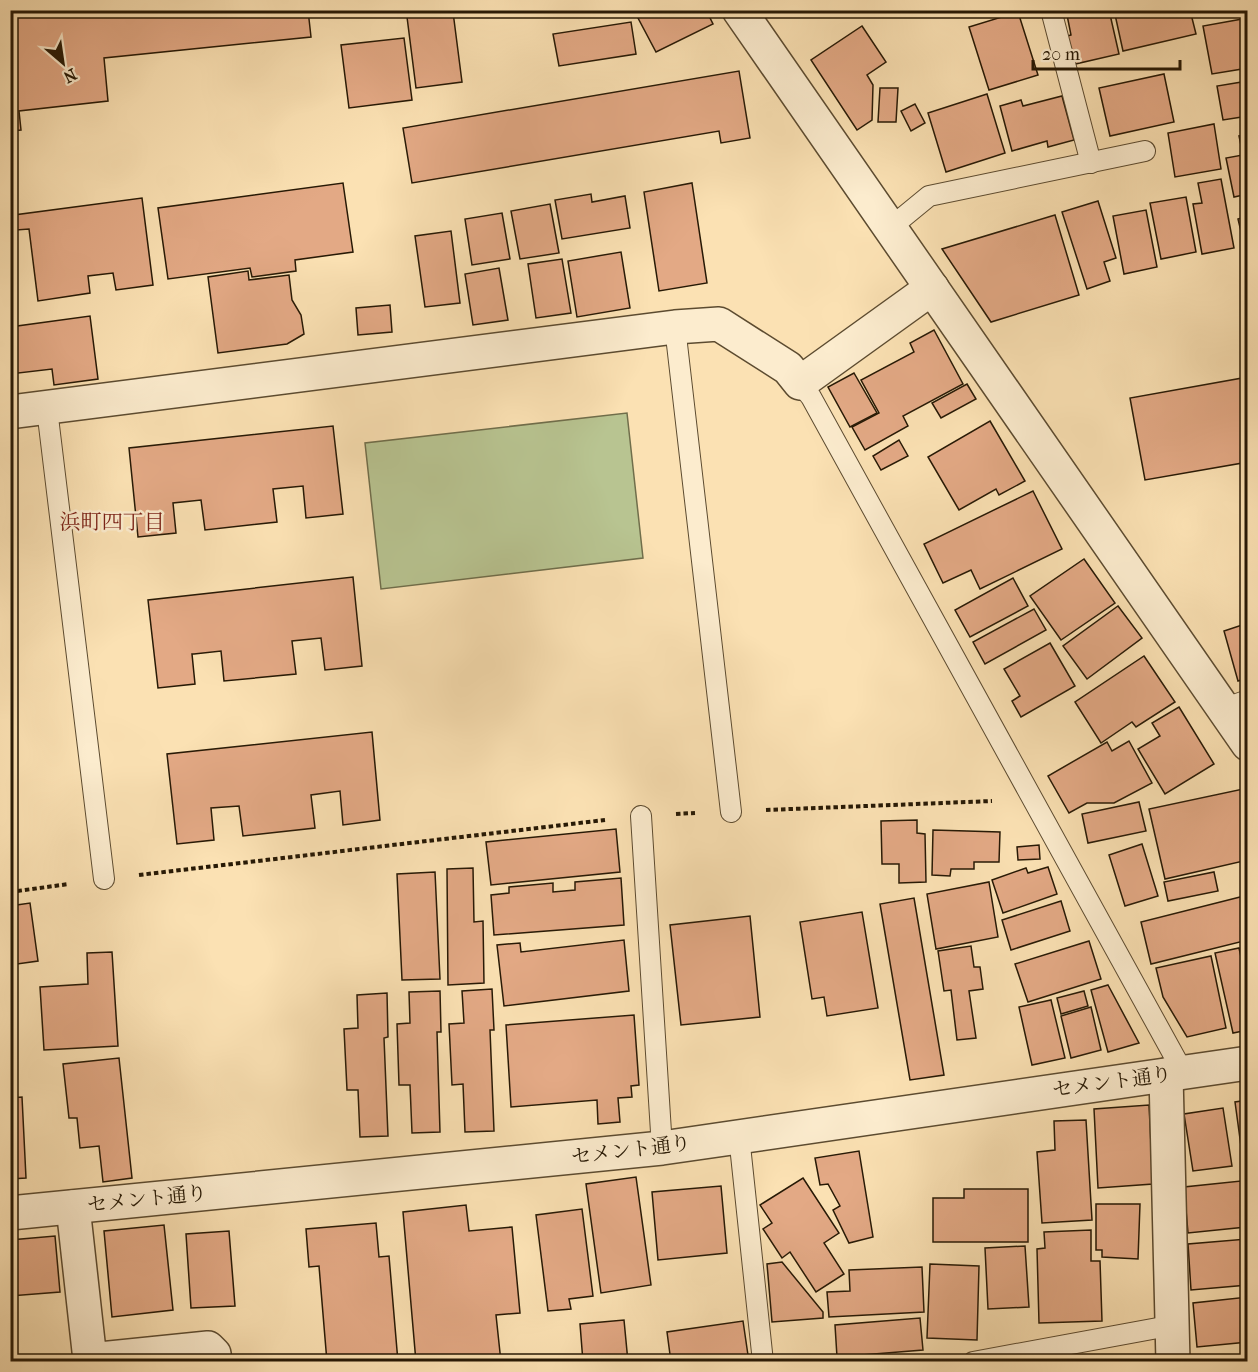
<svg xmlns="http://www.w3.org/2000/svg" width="1258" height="1372" viewBox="0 0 1258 1372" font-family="'IM FELL French Canon','Noto Serif JP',serif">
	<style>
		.green { fill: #b8c491; stroke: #706e4b; stroke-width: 1.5 }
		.building { fill: #e3a985; stroke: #271905; stroke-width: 1.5 }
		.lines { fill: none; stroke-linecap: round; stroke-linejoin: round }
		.service-casing { stroke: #5c4b30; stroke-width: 22 }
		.minor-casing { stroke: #5c4b30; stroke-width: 36 }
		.tertiary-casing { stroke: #5c4b30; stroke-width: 36 }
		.path { stroke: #271905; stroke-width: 4; stroke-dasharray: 4.5 3; stroke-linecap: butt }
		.service { stroke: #fcecce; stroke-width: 20 }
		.minor { stroke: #fcecce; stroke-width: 33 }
		.tertiary { stroke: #fcecce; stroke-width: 33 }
		.labels { text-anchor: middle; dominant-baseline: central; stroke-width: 5; stroke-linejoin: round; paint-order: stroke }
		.street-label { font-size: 20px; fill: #271905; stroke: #fcecce }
		.neighbourhood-label { font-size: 21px; fill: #7a1f14; stroke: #fcecce }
	</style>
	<rect width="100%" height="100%" fill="#fbe1b3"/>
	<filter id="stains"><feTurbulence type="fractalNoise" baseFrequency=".00333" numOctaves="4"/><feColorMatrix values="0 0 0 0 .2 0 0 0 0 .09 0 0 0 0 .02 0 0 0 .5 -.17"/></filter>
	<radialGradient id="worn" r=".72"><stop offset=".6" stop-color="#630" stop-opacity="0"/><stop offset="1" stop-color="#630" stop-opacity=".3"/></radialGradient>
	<polygon class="green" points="627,413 643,558 381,589 365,443"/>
	<g class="building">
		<polygon points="10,10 308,10 311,37 104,58 108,101 19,111 21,130 10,131"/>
		<polygon points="652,10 706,10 713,24 656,52 638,18"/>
		<polygon points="1066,10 1109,10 1119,54 1071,65 1064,37 1071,35"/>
		<polygon points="1114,10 1190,10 1196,34 1123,51"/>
		<polygon points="1196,10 1241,10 1206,17 1204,12 1196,14"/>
		<polygon points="453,12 462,82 416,88 407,17"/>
		<polygon points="1018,12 1038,75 989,90 969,27"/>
		<polygon points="1248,18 1248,68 1212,74 1203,26"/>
		<polygon points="631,22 636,54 559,66 553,34"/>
		<polygon points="862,26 886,62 867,75 873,85 872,120 857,130 811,60"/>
		<polygon points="404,38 412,100 349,108 341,45"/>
		<polygon points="739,71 750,138 721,143 719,131 412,183 403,128"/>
		<polygon points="1164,74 1174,122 1110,136 1099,88"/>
		<polygon points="1248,81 1248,116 1223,120 1217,86"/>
		<polygon points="880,88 898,88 896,122 878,122"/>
		<polygon points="987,94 1005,153 946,172 928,113"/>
		<polygon points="1062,96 1074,140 1048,147 1047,141 1012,151 1000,106 1021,100 1023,106"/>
		<polygon points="915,104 925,123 911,131 901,111"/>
		<polygon points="1214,124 1221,169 1175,177 1168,133"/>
		<polygon points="1248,135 1248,194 1234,197 1226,158 1243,155 1239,136"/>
		<polygon points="1221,179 1234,248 1202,254 1193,204 1202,203 1198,183"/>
		<polygon points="343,183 353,252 295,260 296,271 252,277 250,268 168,279 158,208"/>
		<polygon points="692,183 707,283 659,291 644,192"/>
		<polygon points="591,194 592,202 625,196 630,228 562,239 555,200"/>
		<polygon points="1186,197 1196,252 1161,259 1150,203"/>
		<polygon points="142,198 153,285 116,290 113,273 88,276 90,293 38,301 29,229 16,230 14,215"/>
		<polygon points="1098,201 1116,258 1104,262 1110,281 1087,289 1062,212"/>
		<polygon points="1248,201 1248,247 1245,248 1238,219 1245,217 1242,203"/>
		<polygon points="550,204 559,253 520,259 511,211"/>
		<polygon points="1146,210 1157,267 1124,274 1113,216"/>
		<polygon points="502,213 510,259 472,265 465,219"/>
		<polygon points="1055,215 1079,295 991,322 942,249"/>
		<polygon points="451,231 460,303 425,307 415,236"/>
		<polygon points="621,252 630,308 577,317 568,261"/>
		<polygon points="562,259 571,313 536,318 528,264"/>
		<polygon points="1248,260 1248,282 1242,261"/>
		<polygon points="499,268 508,320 473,325 465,274"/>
		<polygon points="248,271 249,280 289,275 292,300 301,315 304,334 287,344 218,353 208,277"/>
		<polygon points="390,305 392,332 358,335 356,308"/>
		<polygon points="90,316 98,379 54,385 52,369 10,374 10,327"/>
		<polygon points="934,330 963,384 903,416 908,426 865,450 852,427 879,413 861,380 914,352 910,343"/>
		<polygon points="854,373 877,413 850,427 828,387"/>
		<polygon points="1248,377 1248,462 1145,480 1130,398"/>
		<polygon points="967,384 976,399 941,418 932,403"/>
		<polygon points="990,421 1025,481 999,495 996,489 959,510 928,457"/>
		<polygon points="333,426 343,514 306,518 303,486 273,489 277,522 205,530 201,500 173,503 176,533 138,537 129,448"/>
		<polygon points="899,440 908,456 881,470 873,456"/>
		<polygon points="1033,491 1062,549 980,589 971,570 943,583 924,544"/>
		<polygon points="1084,559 1115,603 1061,640 1030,596"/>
		<polygon points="353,577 362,666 325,670 321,638 292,641 296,674 224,681 221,651 194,654 192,654 195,684 158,688 148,600"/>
		<polygon points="1013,578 1028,606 970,637 955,610"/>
		<polygon points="1118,606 1142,638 1087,679 1063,646"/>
		<polygon points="1034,609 1046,630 985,664 973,642"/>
		<polygon points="1248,623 1248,678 1238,681 1224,631"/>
		<polygon points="1050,643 1075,686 1021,717 1012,701 1020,696 1004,669"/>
		<polygon points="1144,656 1175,702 1136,727 1132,722 1101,743 1075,702"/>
		<polygon points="1179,707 1214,764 1165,794 1138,749 1160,736 1152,723"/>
		<polygon points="372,732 380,820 343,825 340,791 311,795 315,828 243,836 239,806 211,808 214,840 177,844 167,754"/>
		<polygon points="1129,741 1152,783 1114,803 1087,803 1069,813 1048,776 1107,742 1112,751"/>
		<polygon points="1243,789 1248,795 1248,860 1165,879 1149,809"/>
		<polygon points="1139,802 1146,831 1088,843 1082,814"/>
		<polygon points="917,820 917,833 925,834 926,882 899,883 899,864 882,864 881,821"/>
		<polygon points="616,829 620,872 491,885 486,842"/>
		<polygon points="933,830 1000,832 999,862 974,862 974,869 951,869 950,876 932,875"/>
		<polygon points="1142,844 1158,896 1125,906 1109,855"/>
		<polygon points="1039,845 1040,859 1018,860 1017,847"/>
		<polygon points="1048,867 1057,894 1003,913 992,880 1026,868 1028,873"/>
		<polygon points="473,868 474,922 483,921 484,983 448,985 447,869"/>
		<polygon points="435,872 440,979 402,980 397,874"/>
		<polygon points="1214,872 1218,891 1168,901 1164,882"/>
		<polygon points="621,878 624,925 494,935 491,895 509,893 509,887 553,883 553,892 575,890 575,882"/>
		<polygon points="989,882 998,937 936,949 927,894"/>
		<polygon points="1248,895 1248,940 1151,964 1141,922"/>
		<polygon points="914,898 944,1075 910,1080 880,904"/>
		<polygon points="1061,901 1070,931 1011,950 1002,920"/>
		<polygon points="30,903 38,961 10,965 10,906"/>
		<polygon points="862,912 878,1008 827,1016 824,997 812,999 800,922"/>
		<polygon points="750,916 760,1017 681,1025 670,925"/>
		<polygon points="624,940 629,991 504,1006 497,945 520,943 521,952"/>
		<polygon points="1089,941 1101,979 1028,1002 1015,964"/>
		<polygon points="971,946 974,967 980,967 983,989 969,991 976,1038 957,1040 951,990 944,991 938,951"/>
		<polygon points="1239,948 1241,957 1248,955 1248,1030 1233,1033 1215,953"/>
		<polygon points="112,952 118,1046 44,1050 40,987 88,984 87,953"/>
		<polygon points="1211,956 1226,1028 1187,1037 1163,997 1156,968"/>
		<polygon points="1108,985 1139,1043 1108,1052 1091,990"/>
		<polygon points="492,989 494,1030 490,1030 494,1131 465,1132 463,1084 452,1085 449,1024 464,1023 462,991"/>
		<polygon points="440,991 441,1032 437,1032 440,1132 412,1133 410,1085 399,1085 397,1024 410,1023 409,992"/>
		<polygon points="1084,991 1088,1006 1061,1014 1057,998"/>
		<polygon points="387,993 388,1037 384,1038 388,1136 360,1137 358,1090 347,1090 344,1029 358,1028 357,995"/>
		<polygon points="1051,1000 1065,1058 1032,1065 1019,1007"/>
		<polygon points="1091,1007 1101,1050 1071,1058 1061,1016"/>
		<polygon points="634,1015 639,1085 631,1086 632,1097 618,1098 620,1122 598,1124 597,1100 511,1107 506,1025"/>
		<polygon points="119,1058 132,1178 103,1182 99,1146 80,1148 77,1118 69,1118 63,1064"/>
		<polygon points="22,1097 26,1178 10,1179 10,1098"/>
		<polygon points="1248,1100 1248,1161 1243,1161 1235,1102"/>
		<polygon points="1149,1105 1153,1184 1098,1188 1094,1109"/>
		<polygon points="1223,1108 1232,1166 1193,1171 1184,1114"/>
		<polygon points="1086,1120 1092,1220 1042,1223 1037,1152 1055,1150 1054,1121"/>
		<polygon points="859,1151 873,1237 849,1243 833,1210 840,1206 828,1184 820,1185 815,1158"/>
		<polygon points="636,1177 651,1285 601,1293 586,1184"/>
		<polygon points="803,1178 839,1233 824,1243 844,1274 816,1292 790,1252 782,1258 763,1229 772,1223 760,1205"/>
		<polygon points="1241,1181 1246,1227 1188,1233 1184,1187"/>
		<polygon points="721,1186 727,1253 658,1260 652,1192"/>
		<polygon points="964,1189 1028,1189 1028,1242 933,1242 933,1198 964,1198"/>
		<polygon points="1096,1204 1140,1204 1138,1259 1102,1257 1102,1250 1096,1250"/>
		<polygon points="466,1205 469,1231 512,1227 520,1313 496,1315 501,1362 416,1362 403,1212"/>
		<polygon points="582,1209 593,1296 569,1299 571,1309 548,1311 536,1215"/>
		<polygon points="376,1223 379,1257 389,1256 398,1362 327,1362 319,1266 309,1267 306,1229"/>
		<polygon points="164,1225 173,1310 112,1317 104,1231"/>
		<polygon points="1091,1230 1091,1261 1100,1261 1102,1321 1039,1323 1037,1249 1045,1248 1044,1232"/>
		<polygon points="229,1231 235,1306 191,1308 186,1234"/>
		<polygon points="55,1236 60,1292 10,1296 10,1240"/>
		<polygon points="1247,1239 1248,1285 1191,1290 1188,1244"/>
		<polygon points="1025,1246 1029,1307 988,1309 985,1248"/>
		<polygon points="782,1262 823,1312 823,1318 772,1322 767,1264"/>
		<polygon points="930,1264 979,1266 977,1340 927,1338"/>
		<polygon points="922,1267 924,1312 829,1317 827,1292 850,1291 849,1270"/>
		<polygon points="1248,1297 1248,1342 1197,1347 1193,1303"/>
		<polygon points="920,1318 923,1350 837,1357 835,1325"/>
		<polygon points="624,1320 628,1362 583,1362 580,1324"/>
		<polygon points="743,1321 749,1362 671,1362 667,1332"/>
		<polygon points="303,1357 303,1362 262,1362"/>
		<polygon points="1127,1358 1128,1362 1097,1362"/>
	</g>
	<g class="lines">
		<defs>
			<g id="service">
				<polyline points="1051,10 1091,163"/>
				<polyline points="890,228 929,196 1145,151"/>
				<polyline points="675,327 731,812"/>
				<polyline points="800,383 811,397 1183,1072"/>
				<polyline points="47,409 104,879"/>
				<polyline points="1223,709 1248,700"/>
				<polyline points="641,816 662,1148"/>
				<polyline points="739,1136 763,1362"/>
				<polyline points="973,1362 1174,1325"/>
			</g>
			<g id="minor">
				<polyline points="739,10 1248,744"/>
				<polyline points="10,412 675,327 719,324 788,368 800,383 932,288"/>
				<polyline points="1166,1075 1173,1362"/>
				<polyline points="73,1207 90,1360 208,1348 214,1354 215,1362"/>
			</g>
			<polyline id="tertiary" points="10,1213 662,1148 1248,1063"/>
		</defs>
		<use href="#service" class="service-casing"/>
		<use href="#minor" class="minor-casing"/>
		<use href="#tertiary" class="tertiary-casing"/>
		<g class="path">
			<polyline points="766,810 992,801"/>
			<polyline points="676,814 695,813"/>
			<polyline points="139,875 605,820"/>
			<polyline points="10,892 69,884"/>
		</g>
		<use href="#service" class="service"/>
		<use href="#minor" class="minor"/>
		<use href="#tertiary" class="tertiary"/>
	</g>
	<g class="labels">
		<g class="street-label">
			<text transform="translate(1112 1082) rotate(-8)">セメント通り</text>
			<text transform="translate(631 1150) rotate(-7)">セメント通り</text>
			<text transform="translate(147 1199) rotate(-6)">セメント通り</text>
		</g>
		<g class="neighbourhood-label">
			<text x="112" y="522">浜町四丁目</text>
		</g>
	</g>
	<rect width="1258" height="1372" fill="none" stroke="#fbe1b3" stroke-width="36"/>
	<rect x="12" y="12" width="1234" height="1348" fill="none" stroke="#271905" stroke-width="3"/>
	<rect x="18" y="18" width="1222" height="1336" fill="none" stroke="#271905" stroke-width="1.5"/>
	<g transform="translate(63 63) rotate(151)" stroke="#fcecce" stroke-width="4.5" paint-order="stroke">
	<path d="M0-4.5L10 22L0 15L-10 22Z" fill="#271905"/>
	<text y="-9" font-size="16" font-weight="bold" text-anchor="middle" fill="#271905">N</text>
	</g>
	<path d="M1033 60v9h147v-9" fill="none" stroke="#271905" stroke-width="3"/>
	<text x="1042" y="60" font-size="18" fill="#271905" stroke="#fcecce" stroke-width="4.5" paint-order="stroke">20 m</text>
	<rect width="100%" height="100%" filter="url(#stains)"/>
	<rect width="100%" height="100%" fill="url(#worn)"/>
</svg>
